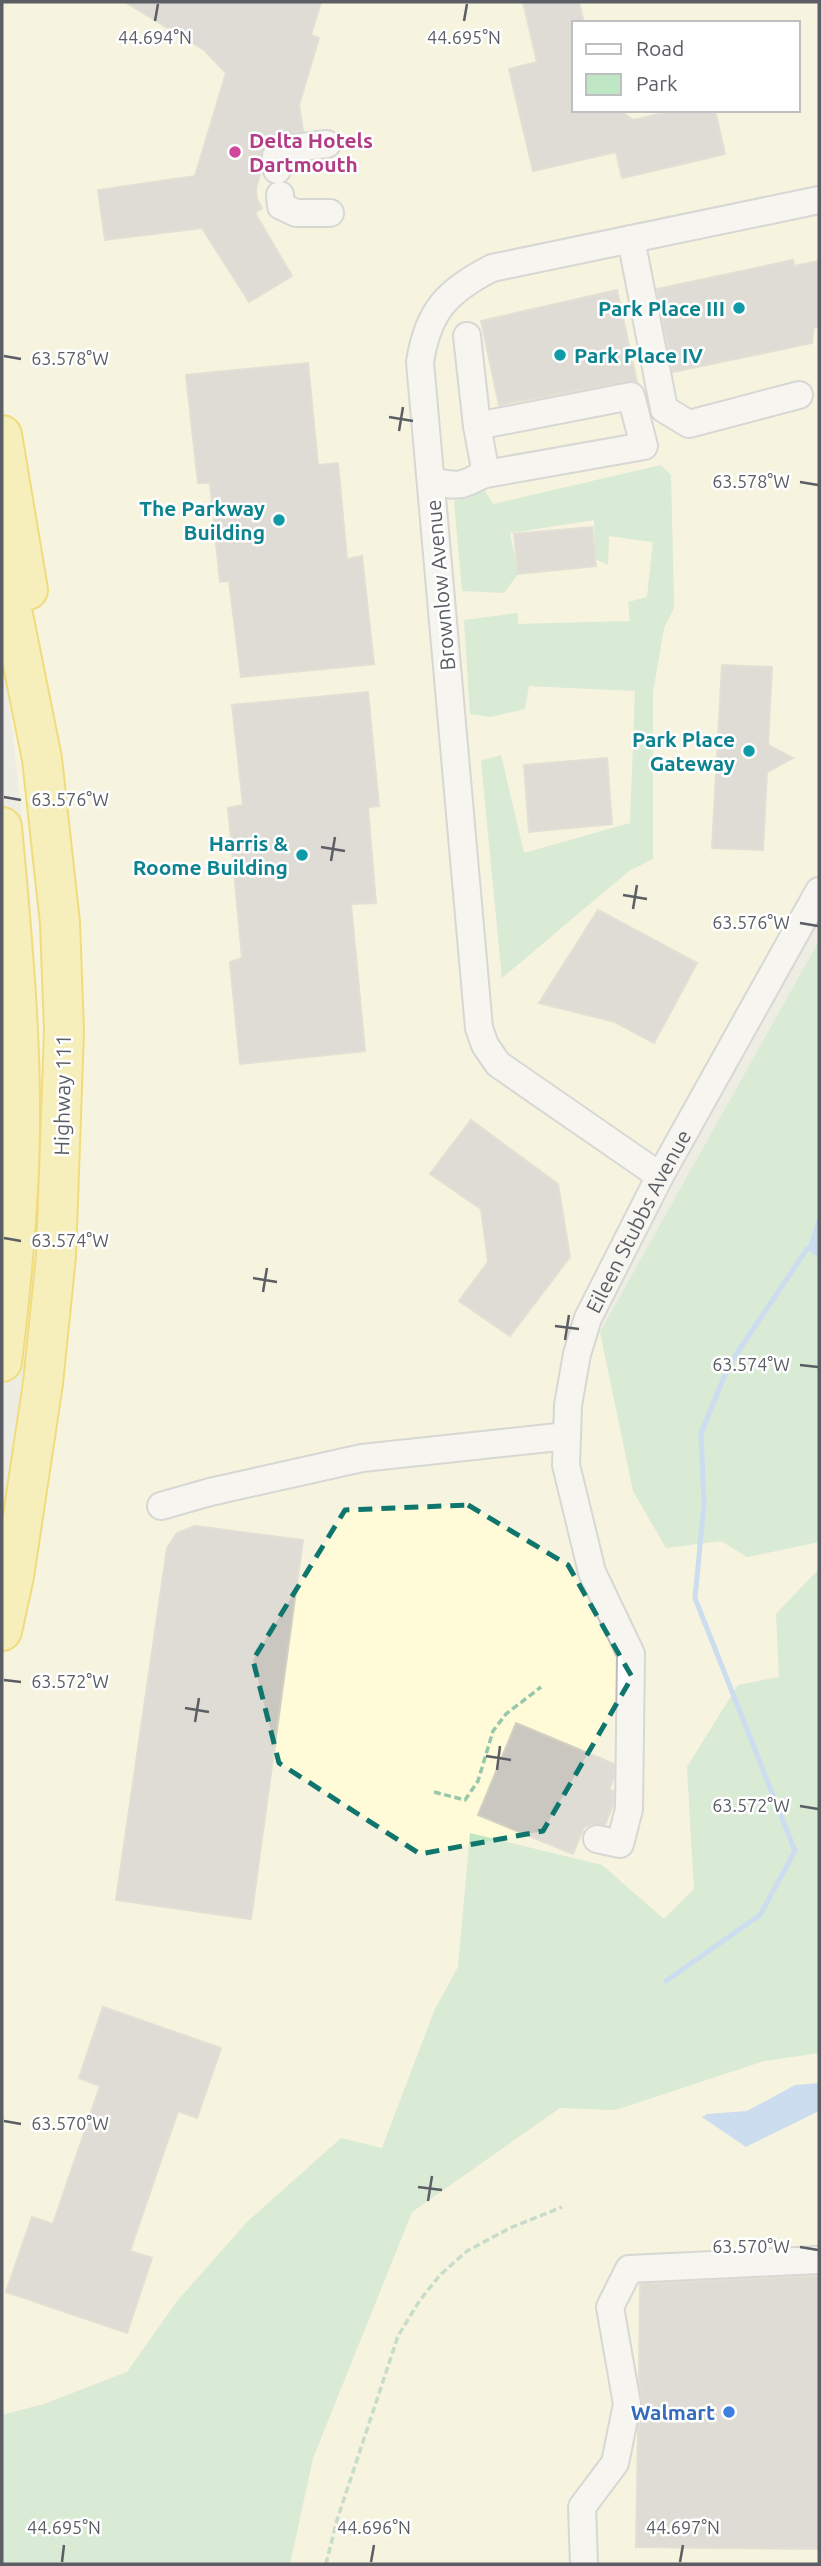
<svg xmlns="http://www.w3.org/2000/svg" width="821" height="2566" viewBox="0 0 821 2566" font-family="Ubuntu,sans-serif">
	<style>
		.commercial { fill: #fffbd8; fill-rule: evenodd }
		.green { fill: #bfe7c4 }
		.water { fill: #a2caff }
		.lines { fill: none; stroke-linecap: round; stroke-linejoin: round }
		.stream { stroke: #a2caff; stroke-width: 5 }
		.building { fill: #c9c7c0; stroke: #d3d0c1; stroke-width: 2 }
		.minor-casing { stroke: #bbbcc2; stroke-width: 30 }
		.highway-casing { stroke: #f1c800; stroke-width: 42 }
		.path { stroke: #97c8ac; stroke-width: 3.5; stroke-dasharray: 7 3.5; stroke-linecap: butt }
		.minor { stroke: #fff; stroke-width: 26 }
		.highway { stroke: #fff289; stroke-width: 38 }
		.marked { fill: none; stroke: #0f766e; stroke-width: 5; stroke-dasharray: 14 9; stroke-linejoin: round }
		.ticks { fill: none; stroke: #5b5e64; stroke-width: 2.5 }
		.hotel-dot { fill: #d1479c; stroke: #fff; stroke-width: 2.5 }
		.culture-dot { fill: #0f9aa8; stroke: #fff; stroke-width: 2.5 }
		.shop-dot { fill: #3f7fe0; stroke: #fff; stroke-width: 2.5 }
		.labels { text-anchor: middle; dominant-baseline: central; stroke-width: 5; stroke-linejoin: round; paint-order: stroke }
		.hotel-label { font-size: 21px; font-weight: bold; fill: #b23c85; stroke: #fff; text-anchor: start }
		.culture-label { font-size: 21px; font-weight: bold; fill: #0d838f; stroke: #fff; text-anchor: end }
		.street-label { font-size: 21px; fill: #5b5e64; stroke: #fff }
		.shop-label { font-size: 21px; font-weight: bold; fill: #366cbe; stroke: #fff; text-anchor: end }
		.ticks-label { font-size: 18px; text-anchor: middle; fill: #5b5e64; stroke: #fff; stroke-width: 5; stroke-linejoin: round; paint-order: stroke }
	</style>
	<rect width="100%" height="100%" fill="#eeede3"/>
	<g class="commercial">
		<path d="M2,2H819V877L626,1229L600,1332L722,1541L747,1557L819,1542V1569L776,1614L779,1677L738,1685L687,1767L694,1889L664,1919L602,1865L470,1834L458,1967L435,2009L382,2149L178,2300L127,2372L44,2404L2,2415V1541L46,1293L40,1081L30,893L2,635ZM574,23H798V110H574ZM671,475L674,608L664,628L653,692V859L629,871L502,977L481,761L501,755L524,853L631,823L635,691L529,686L464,621L518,614V624L630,621L647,597L653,542L609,536L608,564L595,559L594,520L510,533L518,573L485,492L492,505Z"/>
		<polygon points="819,2053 819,2564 290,2564 313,2458 412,2212 560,2107 615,2110 764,2061"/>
	</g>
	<g class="green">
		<polygon points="661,465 671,475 674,608 664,628 653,692 653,859 629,871 502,978 481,761 501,755 524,853 630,823 635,691 529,686 525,709 490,717 470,714 464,620 518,613 518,624 630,621 628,602 647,597 653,542 609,536 608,565 595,559 594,520 510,533 518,574 504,593 462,591 454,501 485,491 493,504"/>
		<polygon points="819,941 819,1213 807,1248 819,1258 819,1542 747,1557 721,1541 666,1548 633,1491 600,1332"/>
		<polygon points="819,1569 819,2053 764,2061 615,2110 560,2108 412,2212 313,2458 290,2564 2,2564 2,2415 44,2404 127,2372 178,2300 247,2222 341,2138 382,2148 435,2009 458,1967 470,1833 602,1865 664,1919 694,1889 687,1767 738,1685 779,1677 776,1614"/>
	</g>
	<g class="water">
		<polygon points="819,1213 819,1258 807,1249"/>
		<polygon points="819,2083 819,2111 746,2147 702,2117 707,2114 747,2111 795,2085"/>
	</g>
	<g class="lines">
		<polyline class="stream" points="666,1981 760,1915 795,1851 695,1598 704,1504 701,1433 729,1365 807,1249"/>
	</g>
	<g class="building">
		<polygon points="125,2 321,2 311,35 319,38 299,105 303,131 282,134 266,144 261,150 261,170 256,189 257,199 262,208 255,213 292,276 249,302 202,228 105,240 98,190 195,176 226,73 204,50"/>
		<polygon points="523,2 579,2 584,23 574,23 574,110 620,110 633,120 676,110 715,110 725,154 622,178 616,152 533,171 509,69 537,62"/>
		<polygon points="793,260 794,266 819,261 819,327 814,327 812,343 673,372 657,289"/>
		<polygon points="617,290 637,382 628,381 499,405 481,321"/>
		<polygon points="308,363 318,465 338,463 347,559 362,556 374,664 241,677 229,581 220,582 210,483 198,483 186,375"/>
		<polygon points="592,527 596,566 518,574 514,534"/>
		<polygon points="722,665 772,667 768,745 793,758 767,772 763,850 712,848"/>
		<polygon points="368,692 379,806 368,807 376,903 351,904 365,1051 240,1064 230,962 242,958 228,808 243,805 232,705"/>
		<polygon points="607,758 612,824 529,832 524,765"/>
		<polygon points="598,910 697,963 654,1043 615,1022 539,1003"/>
		<polygon points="471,1120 558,1184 570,1257 510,1336 459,1301 488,1262 481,1209 430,1174"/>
		<polygon points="195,1526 303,1540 251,1919 116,1900 167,1548 177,1533"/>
		<polygon points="516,1723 614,1764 614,1778 609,1789 613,1791 613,1805 605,1825 593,1824 584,1827 573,1854 478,1815"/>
		<polygon points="103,2007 221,2048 197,2118 178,2111 130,2251 152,2258 127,2333 6,2292 32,2217 53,2224 100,2086 79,2078"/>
		<polygon points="819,2276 819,2549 636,2547 638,2430 642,2407 639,2379 640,2284"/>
	</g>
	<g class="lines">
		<defs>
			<g id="minor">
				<polyline points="277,170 276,156 285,149 327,144"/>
				<polyline points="280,195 281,206 296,213 330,213"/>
				<polyline points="631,239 664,409 689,424 799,395"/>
				<polyline points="467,336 477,426"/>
				<path d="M431,483C443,481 453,488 465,483C473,481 477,476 486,474L644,446L631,396L477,426L486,474"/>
				<path d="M660,1176L498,1064L485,1045L479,1028L420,362C428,311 447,291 492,268L819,200"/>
				<polyline points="161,1506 210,1492 362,1458 567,1436"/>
				<path id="s1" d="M597,1839L620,1844L629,1809L631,1654L592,1572L566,1465L568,1405L577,1354L588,1318L660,1176L819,891"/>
				<polyline points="584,2564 582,2507 615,2463 627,2404 610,2307 629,2269 819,2260"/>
			</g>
			<g id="highway">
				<polyline points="2,435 28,590"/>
				<polyline points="2,560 42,759 60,923 64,1031 56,1256 43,1383 14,1576 2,1631"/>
				<path d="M2,827C13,947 25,1068 18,1188C15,1246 9,1304 2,1362"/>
			</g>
		</defs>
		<use href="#minor" class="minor-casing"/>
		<use href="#highway" class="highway-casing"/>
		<g class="path">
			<polyline points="434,1792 465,1800 478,1781 493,1731 506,1714 541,1687"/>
			<polyline points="326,2564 337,2520 398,2336 420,2300 440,2275 467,2251 510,2228 562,2207"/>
		</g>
		<use href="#minor" class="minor"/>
		<use href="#highway" class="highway"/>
	</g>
	<path d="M0 0H821V2566H0ZM468,1505L568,1565L632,1677L543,1831L420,1854L279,1763L253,1660L345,1510Z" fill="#eeede3" fill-opacity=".55" fill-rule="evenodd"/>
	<path class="marked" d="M468,1505L568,1565L632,1677L543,1831L420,1854L279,1763L253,1660L345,1510Z"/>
	<path class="ticks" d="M155,21L158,4M464,21L467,4M4,356L21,359M389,417L413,421M399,431L403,407M800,482L818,485M4,797L21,800M321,847L345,851M331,861L335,837M623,895L647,899M633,909L637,885M800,923L818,926M4,1238L21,1241M253,1278L277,1282M263,1292L267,1268M555,1326L579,1329M565,1340L569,1315M800,1365L818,1367M4,1680L21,1682M185,1708L209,1712M195,1722L199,1698M486,1756L511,1760M497,1770L500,1746M800,1806L818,1809M4,2121L21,2124M418,2187L442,2190M428,2201L432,2176M800,2247L818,2250M62,2562L64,2545M371,2562L374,2545M680,2562L683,2545"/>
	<circle class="hotel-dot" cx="235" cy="152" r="7"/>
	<g class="culture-dot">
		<circle cx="739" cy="308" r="7"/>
		<circle cx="560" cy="355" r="7"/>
		<circle cx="279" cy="520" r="7"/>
		<circle cx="749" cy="751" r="7"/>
		<circle cx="302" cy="855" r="7"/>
	</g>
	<circle class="shop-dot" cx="729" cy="2412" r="7"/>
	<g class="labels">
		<g class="hotel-label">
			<text x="249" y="140">Delta Hotels<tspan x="249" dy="24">Dartmouth</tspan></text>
		</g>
		<g class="culture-label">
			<text x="725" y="308">Park Place III</text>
			<text x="574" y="355" text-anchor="start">Park Place IV</text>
			<text x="265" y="508">The Parkway<tspan x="265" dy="24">Building</tspan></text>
			<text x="735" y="739">Park Place<tspan x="735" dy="24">Gateway</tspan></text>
			<text x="288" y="843">Harris &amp;<tspan x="288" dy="24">Roome Building</tspan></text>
		</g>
		<g class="street-label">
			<text transform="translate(440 585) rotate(-95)">Brownlow Avenue</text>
			<text transform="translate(62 1095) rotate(-89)">Highway 111</text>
			<text stroke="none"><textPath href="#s1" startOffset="674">Eileen Stubbs Avenue</textPath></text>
		</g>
		<g class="shop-label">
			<text x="715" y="2412">Walmart</text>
		</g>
	</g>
	<g class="ticks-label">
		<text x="155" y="44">44.694°N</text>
		<text x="464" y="44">44.695°N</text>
		<text x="70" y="365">63.578°W</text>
		<text x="751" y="488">63.578°W</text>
		<text x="70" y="806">63.576°W</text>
		<text x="751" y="929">63.576°W</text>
		<text x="70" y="1247">63.574°W</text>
		<text x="751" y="1371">63.574°W</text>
		<text x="70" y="1688">63.572°W</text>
		<text x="751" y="1812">63.572°W</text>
		<text x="70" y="2130">63.570°W</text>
		<text x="751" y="2253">63.570°W</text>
		<text x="64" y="2534">44.695°N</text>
		<text x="374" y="2534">44.696°N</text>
		<text x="683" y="2534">44.697°N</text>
	</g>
	<rect width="821" height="2566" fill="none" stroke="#5b5e64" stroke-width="7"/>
	<rect x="572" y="21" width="228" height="91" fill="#ffffff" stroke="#bdbfc1" stroke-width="2"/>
	<rect x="586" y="44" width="35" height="10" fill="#ffffff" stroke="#bdbfc1" stroke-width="2"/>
	<text x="636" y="56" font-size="21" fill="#5b5e64">Road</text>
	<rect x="586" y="74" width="35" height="21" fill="#bfe7c4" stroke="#bdbfc1" stroke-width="2"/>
	<text x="636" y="91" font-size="21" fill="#5b5e64">Park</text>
</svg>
